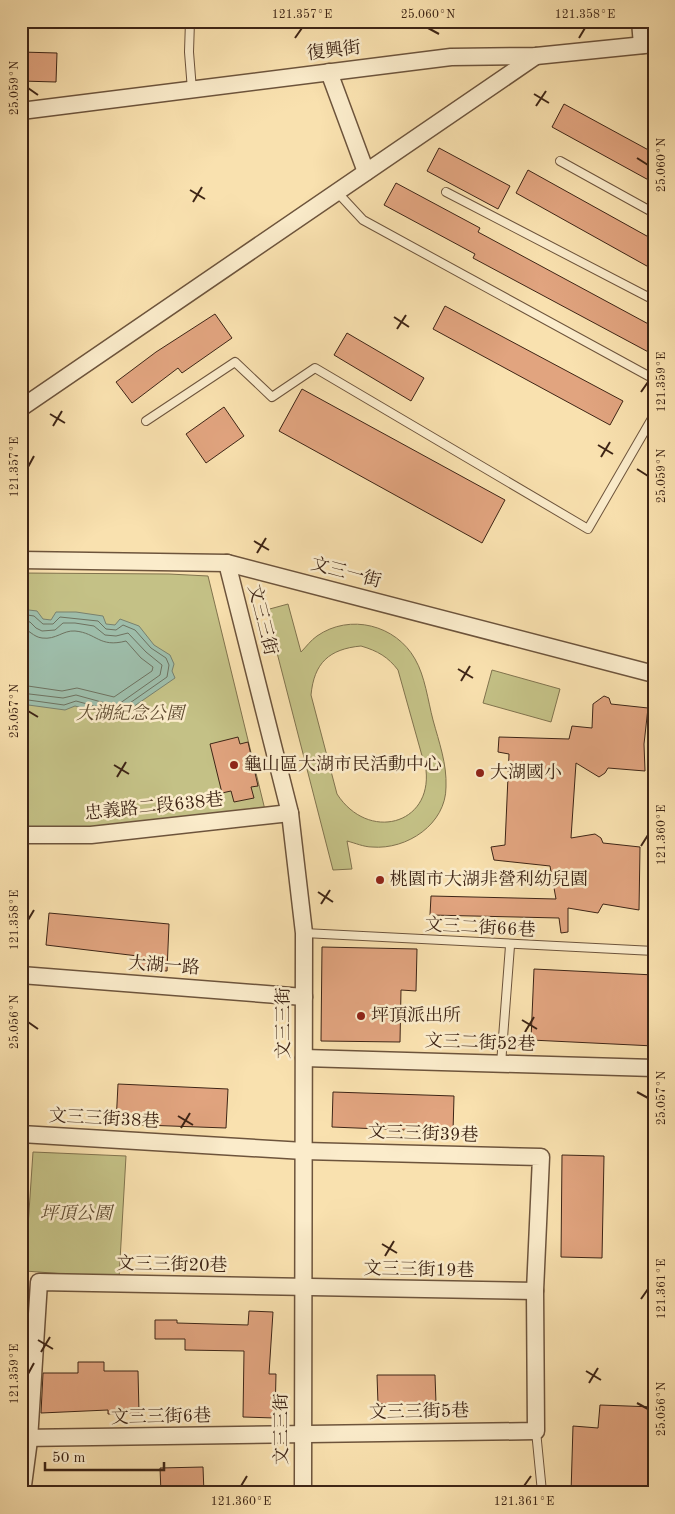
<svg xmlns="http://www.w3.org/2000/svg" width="675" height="1514" viewBox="0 0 675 1514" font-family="'Old Standard TT','Noto Serif TC',serif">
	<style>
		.green { fill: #c4c186; stroke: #81734e; fill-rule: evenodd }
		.water { fill: #9ebeab; stroke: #78816f }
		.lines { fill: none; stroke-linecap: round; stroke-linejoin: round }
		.shore { stroke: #6e7260; stroke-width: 1 }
		.building { fill: #e1a47f; stroke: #3e2516 }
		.service-casing { stroke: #6d543c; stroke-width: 10 }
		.minor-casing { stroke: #6d543c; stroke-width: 19 }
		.service { stroke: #fbeccb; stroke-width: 8 }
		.minor { stroke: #fbeccb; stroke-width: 16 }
		.ticks { fill: none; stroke: #3e2516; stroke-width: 2 }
		.poi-dot { fill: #8f2418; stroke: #fbeccb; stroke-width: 2 }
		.labels { text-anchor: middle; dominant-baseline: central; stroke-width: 5; stroke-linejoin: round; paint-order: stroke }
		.street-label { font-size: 18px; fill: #3e2516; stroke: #fbeccb }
		.park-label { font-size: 18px; font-style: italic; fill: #604c32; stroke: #fbeccb }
		.poi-label { font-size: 18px; fill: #3e2516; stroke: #fbeccb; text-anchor: start }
		.neatline { fill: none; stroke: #3e2516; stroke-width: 2 }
		.ticks-label { font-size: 12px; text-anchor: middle; fill: #3e2516 }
	</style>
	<rect width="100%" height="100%" fill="#f9e1af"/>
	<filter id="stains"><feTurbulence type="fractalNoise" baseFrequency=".004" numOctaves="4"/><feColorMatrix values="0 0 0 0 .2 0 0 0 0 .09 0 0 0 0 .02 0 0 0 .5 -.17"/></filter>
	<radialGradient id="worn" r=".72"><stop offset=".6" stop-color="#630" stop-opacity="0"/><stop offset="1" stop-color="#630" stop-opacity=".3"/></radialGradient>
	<g class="green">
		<polygon points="21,573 169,574 208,576 266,814 21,833"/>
		<path d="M288,604L301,652C306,647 311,640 317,636C350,613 396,625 415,659C425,676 428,701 433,720C439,742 447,764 446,787C446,824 407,850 372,847C364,847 355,843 347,841L352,869L333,870L266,610ZM361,646C378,651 388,657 398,670L426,770C432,825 368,842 337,794L311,695C314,663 329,649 361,646Z"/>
		<polygon points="492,670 560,689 551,722 483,703"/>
		<polygon points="33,1152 126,1156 119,1278 25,1271"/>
	</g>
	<polygon class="water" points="21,609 37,611 43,619 51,620 56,612 76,612 103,616 106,624 115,625 120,619 139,626 154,645 170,655 174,664 172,671 175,678 117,718 75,706 65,710 21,704"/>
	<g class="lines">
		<g class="shore">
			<polyline points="21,614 34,616 43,624 53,624 60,617 98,621 106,629 116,630 123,625 135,630 151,648 166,658 169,665 167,677 117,712 76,701 64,705 21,699"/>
			<polyline points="21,620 30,622 36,628 42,631 55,630 63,623 75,623 94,626 105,635 116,636 128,633 146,652 162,665 160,675 116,706 76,695 63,698 21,693"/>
			<path d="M21,628C29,629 33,637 42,638C56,640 63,630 75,631C97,633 99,648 126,641L141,658L153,667L152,671L114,697L77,688L62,691L21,685"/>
		</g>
	</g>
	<g class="building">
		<polygon points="21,52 57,53 56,82 21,81"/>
		<polygon points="564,104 654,153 654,183 552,127"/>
		<polygon points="439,148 510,186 498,209 427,171"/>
		<polygon points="528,170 654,240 654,270 516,193"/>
		<polygon points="396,183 480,228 478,232 654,327 654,355 473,258 475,254 384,205"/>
		<polygon points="445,306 623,401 610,425 433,329"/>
		<polygon points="215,314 232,338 182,373 178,368 132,403 116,382 156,352"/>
		<polygon points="347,333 424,378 411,401 334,355"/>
		<polygon points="302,389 505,500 482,543 279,431"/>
		<polygon points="224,407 244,436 206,463 186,434"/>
		<polygon points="604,696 609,698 611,704 648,708 644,744 645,771 608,768 605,773 599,777 576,763 571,838 595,834 601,838 603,843 640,847 639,910 603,904 598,913 568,908 568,932 561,933 559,918 430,915 431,896 556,899 550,866 494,860 491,847 505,845 509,754 498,752 499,737 569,739 572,726 592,728 593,704"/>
		<polygon points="238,737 240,744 248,742 258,786 251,787 254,798 234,802 231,791 222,793 210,744"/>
		<polygon points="49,913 169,924 167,971 138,969 138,956 46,945"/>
		<polygon points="322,947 417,949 416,991 401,990 400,1042 321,1041"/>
		<polygon points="534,969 654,975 654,1046 531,1040"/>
		<polygon points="118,1084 228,1089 226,1128 116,1124"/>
		<polygon points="333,1092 454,1096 453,1132 332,1127"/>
		<polygon points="562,1155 604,1156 602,1258 561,1257"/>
		<polygon points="249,1311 273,1312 269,1374 276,1374 275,1418 243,1417 244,1351 185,1350 185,1339 155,1339 155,1320 177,1320 177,1323 248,1325"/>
		<polygon points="78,1362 104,1362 104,1371 138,1371 139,1413 108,1414 108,1410 41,1413 43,1373 78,1373"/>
		<polygon points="377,1375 435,1375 436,1403 378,1404"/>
		<polygon points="600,1405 654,1407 650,1493 571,1493 573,1426 598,1428"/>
		<polygon points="203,1467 204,1493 161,1493 160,1468"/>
	</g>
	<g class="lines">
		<defs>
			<g id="service">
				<polyline points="190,21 189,52 192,90"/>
				<polyline points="21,22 24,21"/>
				<polyline points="560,161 654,213"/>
				<polyline points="337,192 363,220 654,379"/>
				<polyline points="446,192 654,300"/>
				<polyline points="146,421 235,362 272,397 315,368 588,529 654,415"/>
				<polyline points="304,933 654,951"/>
				<polyline points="501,1064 510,946"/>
				<polyline points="536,1431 542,1492"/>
			</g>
			<g id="minor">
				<polyline points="640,21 642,45"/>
				<polyline points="329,72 366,172"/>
				<polyline points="21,111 451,57 536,56 654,44"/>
				<polyline points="21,408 536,56"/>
				<polyline points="21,560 227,563 654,674"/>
				<polyline points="227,563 290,813 304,933 303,1493"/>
				<polyline points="21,835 91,835 290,813"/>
				<polyline points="21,975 304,997"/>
				<polyline points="304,1058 654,1068"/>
				<polyline points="21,1134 304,1151 541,1157 535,1291 536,1431 21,1438"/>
				<polyline points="22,1493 29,1440 39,1282 535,1291"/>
			</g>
		</defs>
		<use href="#service" class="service-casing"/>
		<use href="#minor" class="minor-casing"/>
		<use href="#service" class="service"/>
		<use href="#minor" class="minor"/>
	</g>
	<path class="ticks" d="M428,28L439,34M295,38L302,28M579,38L585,28M28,88L38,95M534,94L549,103M536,106L546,91M637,158L648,165M190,190L205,199M193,202L202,187M394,317L409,327M397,329L406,315M641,392L648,382M50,414L65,423M53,426L62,411M598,445L613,454M601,457L610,442M28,467L34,456M637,469L648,476M254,541L269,550M257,553L266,538M458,669L473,678M461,681L470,666M28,711L38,717M114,765L129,774M117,777L126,762M641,846L648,835M318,892L333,902M321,904L330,890M28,920L34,910M522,1020L537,1029M28,1022L38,1029M525,1032L534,1017M637,1092L648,1098M178,1116L193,1125M181,1128L190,1113M382,1244L397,1253M385,1256L394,1241M641,1299L648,1289M38,1340L53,1349M41,1352L50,1337M586,1371L601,1380M28,1374L34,1363M589,1383L598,1368M637,1403L648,1409M241,1486L247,1476M524,1486L531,1476"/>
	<g class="poi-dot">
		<circle cx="234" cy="765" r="5"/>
		<circle cx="480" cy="773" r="5"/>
		<circle cx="380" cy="880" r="5"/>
		<circle cx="361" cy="1016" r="5"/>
	</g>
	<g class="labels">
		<g class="street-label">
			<text transform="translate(334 51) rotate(-7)">復興街</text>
			<text transform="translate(346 573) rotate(15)">文三一街</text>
			<text transform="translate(262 620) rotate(76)">文三三街</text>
			<text transform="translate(154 807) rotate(-6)">忠義路二段638巷</text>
			<text transform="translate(480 928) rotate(3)">文三二街66巷</text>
			<text transform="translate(164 966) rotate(4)">大湖一路</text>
			<text transform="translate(284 1023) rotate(-90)">文三三街</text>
			<text transform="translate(480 1043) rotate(2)">文三二街52巷</text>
			<text transform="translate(104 1119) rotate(3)">文三三街38巷</text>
			<text transform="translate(423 1134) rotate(2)">文三三街39巷</text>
			<text transform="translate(172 1265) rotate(1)">文三三街20巷</text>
			<text transform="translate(419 1270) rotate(1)">文三三街19巷</text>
			<text transform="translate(419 1412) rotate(-1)">文三三街5巷</text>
			<text transform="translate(161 1417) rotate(-1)">文三三街6巷</text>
			<text transform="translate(282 1429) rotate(-90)">文三三街</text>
		</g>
		<g class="park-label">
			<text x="130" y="714">大湖紀念公園</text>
			<text x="76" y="1214">坪頂公園</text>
		</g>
		<g class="poi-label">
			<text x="244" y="765">龜山區大湖市民活動中心</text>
			<text x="490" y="773">大湖國小</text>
			<text x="390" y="880">桃園市大湖非營利幼兒園</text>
			<text x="371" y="1016">坪頂派出所</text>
		</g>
	</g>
	<rect width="675" height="1514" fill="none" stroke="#f9e1af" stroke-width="55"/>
	<path d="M45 1462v8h119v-8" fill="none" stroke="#3e2516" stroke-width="2.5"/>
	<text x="52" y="1462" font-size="15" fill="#3e2516" stroke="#fbeccb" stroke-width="4" paint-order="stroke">50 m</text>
	<rect x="28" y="28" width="620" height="1458" class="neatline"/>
	<g class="ticks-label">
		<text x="302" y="18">121.357°E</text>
		<text x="428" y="18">25.060°N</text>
		<text x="585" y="18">121.358°E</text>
		<text transform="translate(14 88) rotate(-90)" y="4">25.059°N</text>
		<text transform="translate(661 165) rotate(-90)" y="4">25.060°N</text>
		<text transform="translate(661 382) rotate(-90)" y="4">121.359°E</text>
		<text transform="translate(14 467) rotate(-90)" y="4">121.357°E</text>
		<text transform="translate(661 476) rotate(-90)" y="4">25.059°N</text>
		<text transform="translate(14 711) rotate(-90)" y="4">25.057°N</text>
		<text transform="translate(661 835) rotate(-90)" y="4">121.360°E</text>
		<text transform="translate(14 920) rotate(-90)" y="4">121.358°E</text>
		<text transform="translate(14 1022) rotate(-90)" y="4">25.056°N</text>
		<text transform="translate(661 1098) rotate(-90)" y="4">25.057°N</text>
		<text transform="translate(661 1289) rotate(-90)" y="4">121.361°E</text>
		<text transform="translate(14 1374) rotate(-90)" y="4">121.359°E</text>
		<text transform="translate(661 1409) rotate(-90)" y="4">25.056°N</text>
		<text x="241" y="1505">121.360°E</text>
		<text x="524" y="1505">121.361°E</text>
	</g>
	<rect width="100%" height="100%" filter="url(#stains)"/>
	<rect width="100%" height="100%" fill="url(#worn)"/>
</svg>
